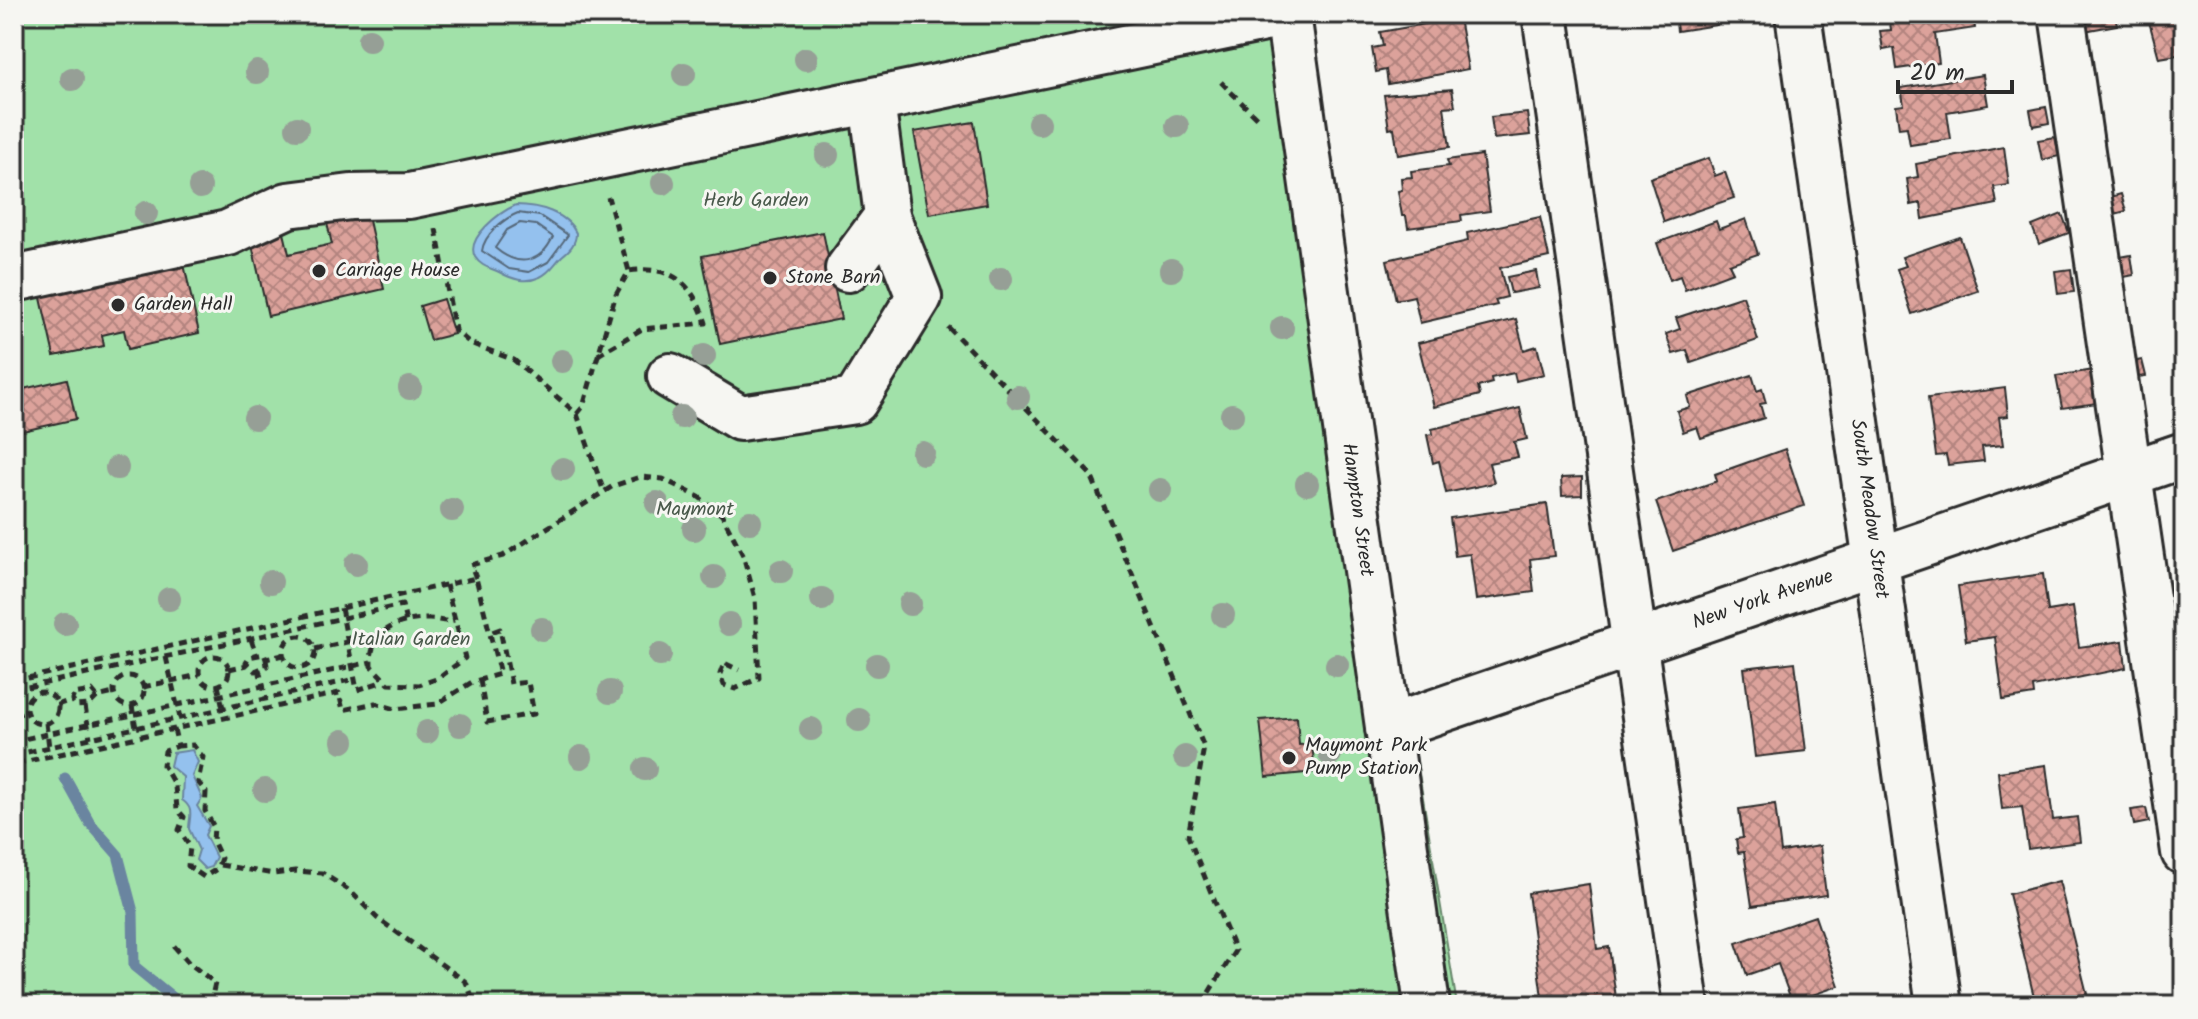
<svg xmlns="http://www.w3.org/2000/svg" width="2198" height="1019" viewBox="0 0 2198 1019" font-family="Kalam,sans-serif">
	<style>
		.green { fill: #a1e1a9; stroke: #66866a; stroke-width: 2 }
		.water { fill: #94c1ee; stroke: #6a85a0; stroke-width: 2 }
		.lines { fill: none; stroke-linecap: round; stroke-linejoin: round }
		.shore { stroke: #556779; stroke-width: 2 }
		.stream { stroke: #6a85a0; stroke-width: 11 }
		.building { fill: url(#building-cross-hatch); stroke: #2b2b2b; stroke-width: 2 }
		.minor-casing { stroke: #2b2b2b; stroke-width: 50 }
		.path { stroke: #2b2b2b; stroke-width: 5; stroke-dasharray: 8 6; stroke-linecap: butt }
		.minor { stroke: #f6f6f2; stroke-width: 44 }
		.tree { fill: #969f96 }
		.poi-dot { fill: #2b2b2b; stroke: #f6f6f2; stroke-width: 3 }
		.labels { text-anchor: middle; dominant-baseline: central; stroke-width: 6; stroke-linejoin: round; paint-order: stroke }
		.park-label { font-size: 20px; fill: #48584a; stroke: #f6f6f2 }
		.poi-label { font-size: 20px; fill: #2b2b2b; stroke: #f6f6f2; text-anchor: start }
		.street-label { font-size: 20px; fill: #2b2b2b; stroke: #f6f6f2 }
	</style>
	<defs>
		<pattern id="building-cross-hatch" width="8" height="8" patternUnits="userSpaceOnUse" patternTransform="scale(2)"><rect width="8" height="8" fill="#dca29b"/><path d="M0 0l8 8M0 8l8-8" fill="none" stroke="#b3847f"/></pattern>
	</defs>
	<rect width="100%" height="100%" fill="#f6f6f2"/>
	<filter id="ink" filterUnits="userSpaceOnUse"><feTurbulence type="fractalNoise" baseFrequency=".0125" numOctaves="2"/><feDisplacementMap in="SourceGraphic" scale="16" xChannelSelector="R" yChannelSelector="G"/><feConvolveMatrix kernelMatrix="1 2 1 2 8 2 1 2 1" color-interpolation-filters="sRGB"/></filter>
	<g filter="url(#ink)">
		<polygon class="green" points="14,14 1294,14 1457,1005 14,1005"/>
		<g class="water">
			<path d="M516,205C538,205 567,213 576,233C576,245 568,251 562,256C554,264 551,272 540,277C525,284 512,279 499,272C491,268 481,267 475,257C465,238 500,212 516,205Z"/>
			<path d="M192,750L198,762L192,776L202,798L197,806L209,826L205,835L216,857L211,867L205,869L196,860L199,850L189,829C189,817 195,809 182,800L183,777L170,766L173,753Z"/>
		</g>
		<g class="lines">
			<g class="shore">
				<path d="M518,213L540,216L568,235L548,262L529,272L509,269L482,251C484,235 503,219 518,213Z"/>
				<path d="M520,223L536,225L553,237C540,265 517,267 495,248L507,230Z"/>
			</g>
			<polyline class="stream" points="65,778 90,823 118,855 133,912 134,966 182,1005"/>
		</g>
		<g class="building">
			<polygon points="1660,14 1716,14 1717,25 1677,31 1675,15"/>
			<polygon points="1889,14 1973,14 1975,28 1935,34 1939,63 1897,69 1894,48 1883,50 1880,31 1891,30"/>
			<polygon points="2081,14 2115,14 2117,25 2084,31"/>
			<polygon points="2147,14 2184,14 2184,54 2159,58"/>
			<polygon points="1459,18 1468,69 1388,84 1386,70 1376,72 1372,48 1383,46 1380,32"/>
			<polygon points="1983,75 1988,105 1947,112 1951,139 1910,145 1907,127 1899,128 1896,106 1904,105 1901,88"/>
			<polygon points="1452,89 1455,106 1444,107 1450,147 1398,155 1394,128 1389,129 1384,95"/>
			<polygon points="2046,107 2049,123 2033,126 2030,110"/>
			<polygon points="1527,113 1530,135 1494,139 1491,117"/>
			<polygon points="974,122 987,204 929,214 914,132"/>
			<polygon points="2055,137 2059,156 2042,160 2038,140"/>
			<polygon points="2004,147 2009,185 1994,187 1997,204 1923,219 1921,203 1911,205 1907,179 1918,177 1916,164"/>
			<polygon points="1482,155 1490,211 1461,215 1462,221 1408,228 1406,216 1402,216 1398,191 1402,190 1401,178 1412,177 1411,171 1449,166 1447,160"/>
			<polygon points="1709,158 1715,176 1725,172 1734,198 1664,222 1650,178"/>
			<polygon points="2121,194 2126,211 2111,215 2107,198"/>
			<polygon points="365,202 384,289 268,316 248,227 281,220 289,254 332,244 324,211"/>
			<polygon points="2062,214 2069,233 2039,244 2032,226"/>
			<polygon points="1540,217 1549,257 1500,268 1507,297 1495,300 1497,305 1420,323 1414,296 1396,300 1387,260 1468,241 1467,233"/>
			<polygon points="1746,219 1758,254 1729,264 1733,272 1685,290 1680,276 1670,280 1657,243 1716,221 1719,229"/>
			<polygon points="823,232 841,319 720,344 702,256"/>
			<polygon points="1960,237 1978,291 1912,314 1897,269 1906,266 1902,257"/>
			<polygon points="182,255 199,333 128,349 124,330 102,335 104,346 54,356 37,280"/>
			<polygon points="2131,255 2134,275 2119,278 2115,258"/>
			<polygon points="2071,269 2074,292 2058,294 2055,271"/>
			<polygon points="1536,271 1539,288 1511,293 1507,277"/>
			<polygon points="1743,296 1758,340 1691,363 1687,350 1673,354 1666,334 1680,329 1676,318"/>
			<polygon points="443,299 454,334 430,340 420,306"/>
			<polygon points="1516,319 1524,350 1537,346 1544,374 1516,381 1514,373 1491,378 1492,383 1478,387 1480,395 1434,407 1418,343"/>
			<polygon points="2142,360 2146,376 2131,378 2128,363"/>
			<polygon points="2093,370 2098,403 2062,408 2056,376"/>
			<polygon points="1752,375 1757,391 1762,389 1766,403 1760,404 1764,418 1701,438 1697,427 1683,432 1677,411 1690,407 1687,396"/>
			<polygon points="67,379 76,419 14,433 14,391"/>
			<polygon points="2005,388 2008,416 1999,417 2003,445 1982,447 1984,461 1948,465 1946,455 1936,456 1928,398"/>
			<polygon points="1520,408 1527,439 1514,442 1518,457 1489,463 1494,483 1446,493 1439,461 1433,463 1427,435 1433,434 1432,429"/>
			<polygon points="1785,449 1804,506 1673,551 1656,502 1717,481 1715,474"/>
			<polygon points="1582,477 1582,495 1562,496 1561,478"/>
			<polygon points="1547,504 1554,556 1530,559 1534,592 1476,600 1470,554 1455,556 1450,518"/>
			<polygon points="2043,574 2048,611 2073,607 2079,647 2123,641 2126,668 2033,687 2034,695 2003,700 1995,637 1966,641 1958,586"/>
			<polygon points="1795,662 1806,751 1755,757 1744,668"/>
			<polygon points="1297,717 1299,745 1312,744 1315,772 1266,777 1260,720"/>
			<polygon points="2046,765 2053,820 2077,817 2080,842 2028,849 2022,807 2002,809 1998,772"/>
			<polygon points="1775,804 1781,852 1820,846 1826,895 1752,906 1744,852 1738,853 1736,839 1743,838 1739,809"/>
			<polygon points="2146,808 2149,822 2134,825 2131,810"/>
			<polygon points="2059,881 2087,994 2036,1005 2009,894"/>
			<polygon points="1589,884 1597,949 1609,947 1617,1005 1543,1005 1528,893"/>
			<polygon points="1815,916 1839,986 1792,1002 1778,964 1747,975 1736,943"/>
		</g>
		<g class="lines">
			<defs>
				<g id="minor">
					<polyline points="1288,14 1427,1005"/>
					<polyline points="1545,14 1686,1005"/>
					<polyline points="1798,14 1939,1005"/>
					<polyline points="2062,14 2184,852"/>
					<polyline points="848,269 887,216 872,101"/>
					<polyline points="14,279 228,233 288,205 351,197 409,196 1289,14"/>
					<polyline points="670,376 740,418 855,401 919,297 887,216"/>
					<polyline points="1388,728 2184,455"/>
				</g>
			</defs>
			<use href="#minor" class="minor-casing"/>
			<g class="path">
				<polyline points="1221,82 1260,121"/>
				<polyline points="436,229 455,330 470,343 514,360 577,414 604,492"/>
				<polyline points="948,327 1091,475 1204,747 1188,836 1235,951 1201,1005"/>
				<path d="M598,355L642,329L706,323C692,283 673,265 629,271"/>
				<polyline points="577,414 583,407 616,294 629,271 608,197"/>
				<polyline points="476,578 471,565 503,556 613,486 640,477 663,479 699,497 722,515 743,555 755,598 759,678 735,689 724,685 720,674 724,663 739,670"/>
				<path d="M446,585L465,658L439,678L419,685L389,684L371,666C369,631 397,619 429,619C439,619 444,623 454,620"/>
				<polyline points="341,608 357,690 384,681"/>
				<circle cx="299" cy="652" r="16"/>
				<polyline points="251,639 256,654"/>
				<polyline points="315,649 379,635"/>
				<circle cx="214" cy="671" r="15"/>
				<polyline points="166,657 180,718"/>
				<polyline points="266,659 267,666 255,671 246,662 249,657 264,654 266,659 283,655"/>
				<polyline points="229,669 247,665"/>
				<polyline points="259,669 266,699"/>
				<circle cx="129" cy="691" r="15"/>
				<polyline points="480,680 487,722 534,714 528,682 511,684 500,629 489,633"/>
				<polyline points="14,681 476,578 500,674 472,682 437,704 395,709 375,703 343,710 339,693 14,764"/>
				<polyline points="218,685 223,708"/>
				<polyline points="143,687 199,675"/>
				<polyline points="14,690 402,605 406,622"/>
				<circle cx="42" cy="708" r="16"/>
				<polyline points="97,697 92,691 74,694 72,700 76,706 89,705 97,697 114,693"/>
				<polyline points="57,705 72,700"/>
				<polyline points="85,706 90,738"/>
				<polyline points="132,706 136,728"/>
				<polyline points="14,715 26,712"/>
				<polyline points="46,723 49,747"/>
				<polyline points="174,729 178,746 165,751 163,765 175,786 177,809 184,817 179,830 190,847 188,866 204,877 217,869 221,858 213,841 214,827 205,811 206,792 198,782 203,757 193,745 178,746"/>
				<polyline points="14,738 15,741 371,662"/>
				<polyline points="14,755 355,679"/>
				<polyline points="220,865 274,874 295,871 322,873 350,891 377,918 466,982 475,1005"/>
				<polyline points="174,946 189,963 215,983 210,1005"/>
			</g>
			<use href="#minor" class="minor"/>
		</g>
		<g class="tree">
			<circle cx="369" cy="40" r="12"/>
			<circle cx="806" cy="59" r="12"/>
			<circle cx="257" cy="72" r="12"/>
			<circle cx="684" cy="74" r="12"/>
			<circle cx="72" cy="79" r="12"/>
			<circle cx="1039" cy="123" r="12"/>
			<circle cx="1177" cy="126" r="12"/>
			<circle cx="297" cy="128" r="12"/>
			<circle cx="827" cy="155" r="12"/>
			<circle cx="663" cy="183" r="12"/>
			<circle cx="200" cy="187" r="12"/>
			<circle cx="146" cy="213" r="12"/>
			<circle cx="1171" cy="270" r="12"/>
			<circle cx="1001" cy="279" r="12"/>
			<circle cx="1282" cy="328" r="12"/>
			<circle cx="704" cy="356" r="12"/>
			<circle cx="562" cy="361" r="12"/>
			<circle cx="410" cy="388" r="12"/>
			<circle cx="1018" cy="397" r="12"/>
			<circle cx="1232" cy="415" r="12"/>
			<circle cx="682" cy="417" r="12"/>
			<circle cx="255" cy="418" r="12"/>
			<circle cx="923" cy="453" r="12"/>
			<circle cx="117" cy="468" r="12"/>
			<circle cx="563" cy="469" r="12"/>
			<circle cx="1307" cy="484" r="12"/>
			<circle cx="1160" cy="490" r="12"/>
			<circle cx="657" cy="503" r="12"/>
			<circle cx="452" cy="510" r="12"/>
			<circle cx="750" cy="522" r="12"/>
			<circle cx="694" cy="529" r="12"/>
			<circle cx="356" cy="564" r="12"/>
			<circle cx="781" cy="571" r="12"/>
			<circle cx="714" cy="577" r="12"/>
			<circle cx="271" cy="582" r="12"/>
			<circle cx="169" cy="599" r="12"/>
			<circle cx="822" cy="599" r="12"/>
			<circle cx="910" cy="604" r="12"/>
			<circle cx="1223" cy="615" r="12"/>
			<circle cx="65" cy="624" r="12"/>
			<circle cx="729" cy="624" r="12"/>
			<circle cx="542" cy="629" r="12"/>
			<circle cx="660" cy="655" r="12"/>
			<circle cx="877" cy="665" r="12"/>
			<circle cx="1337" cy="665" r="12"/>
			<circle cx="610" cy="692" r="12"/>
			<circle cx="859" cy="720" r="12"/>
			<circle cx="460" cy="725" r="12"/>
			<circle cx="811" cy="729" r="12"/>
			<circle cx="427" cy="732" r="12"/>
			<circle cx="343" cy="741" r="12"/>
			<circle cx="1330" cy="754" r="12"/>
			<circle cx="581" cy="757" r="12"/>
			<circle cx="1185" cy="757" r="12"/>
			<circle cx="645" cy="769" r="12"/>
			<circle cx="265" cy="790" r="12"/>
		</g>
	</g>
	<g class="poi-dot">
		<circle cx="319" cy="271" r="8"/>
		<circle cx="770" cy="278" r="8"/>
		<circle cx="118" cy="305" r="8"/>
		<circle cx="1289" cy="758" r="8"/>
	</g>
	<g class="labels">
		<g class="park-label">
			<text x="756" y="201">Herb Garden</text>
			<text x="695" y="510">Maymont</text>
			<text x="411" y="640">Italian Garden</text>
		</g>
		<g class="poi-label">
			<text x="335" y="271">Carriage House</text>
			<text x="786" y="278">Stone Barn</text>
			<text x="134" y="305">Garden Hall</text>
			<text x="1305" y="746">Maymont Park<tspan x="1305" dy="23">Pump Station</tspan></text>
		</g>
		<g class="street-label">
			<text transform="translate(1869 509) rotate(82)">South Meadow Street</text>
			<text transform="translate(1357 510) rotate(82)">Hampton Street</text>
			<text transform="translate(1763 600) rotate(-19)">New York Avenue</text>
		</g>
	</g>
	<rect width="2198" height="1019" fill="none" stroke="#f6f6f2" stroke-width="48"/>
	<rect x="24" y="24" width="2150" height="971" fill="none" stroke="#2b2b2b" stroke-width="3" filter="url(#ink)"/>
	<path d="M1898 80v12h114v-12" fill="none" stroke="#2b2b2b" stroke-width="4"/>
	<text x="1910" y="80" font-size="24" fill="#2b2b2b" stroke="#f6f6f2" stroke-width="6" paint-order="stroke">20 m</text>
</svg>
